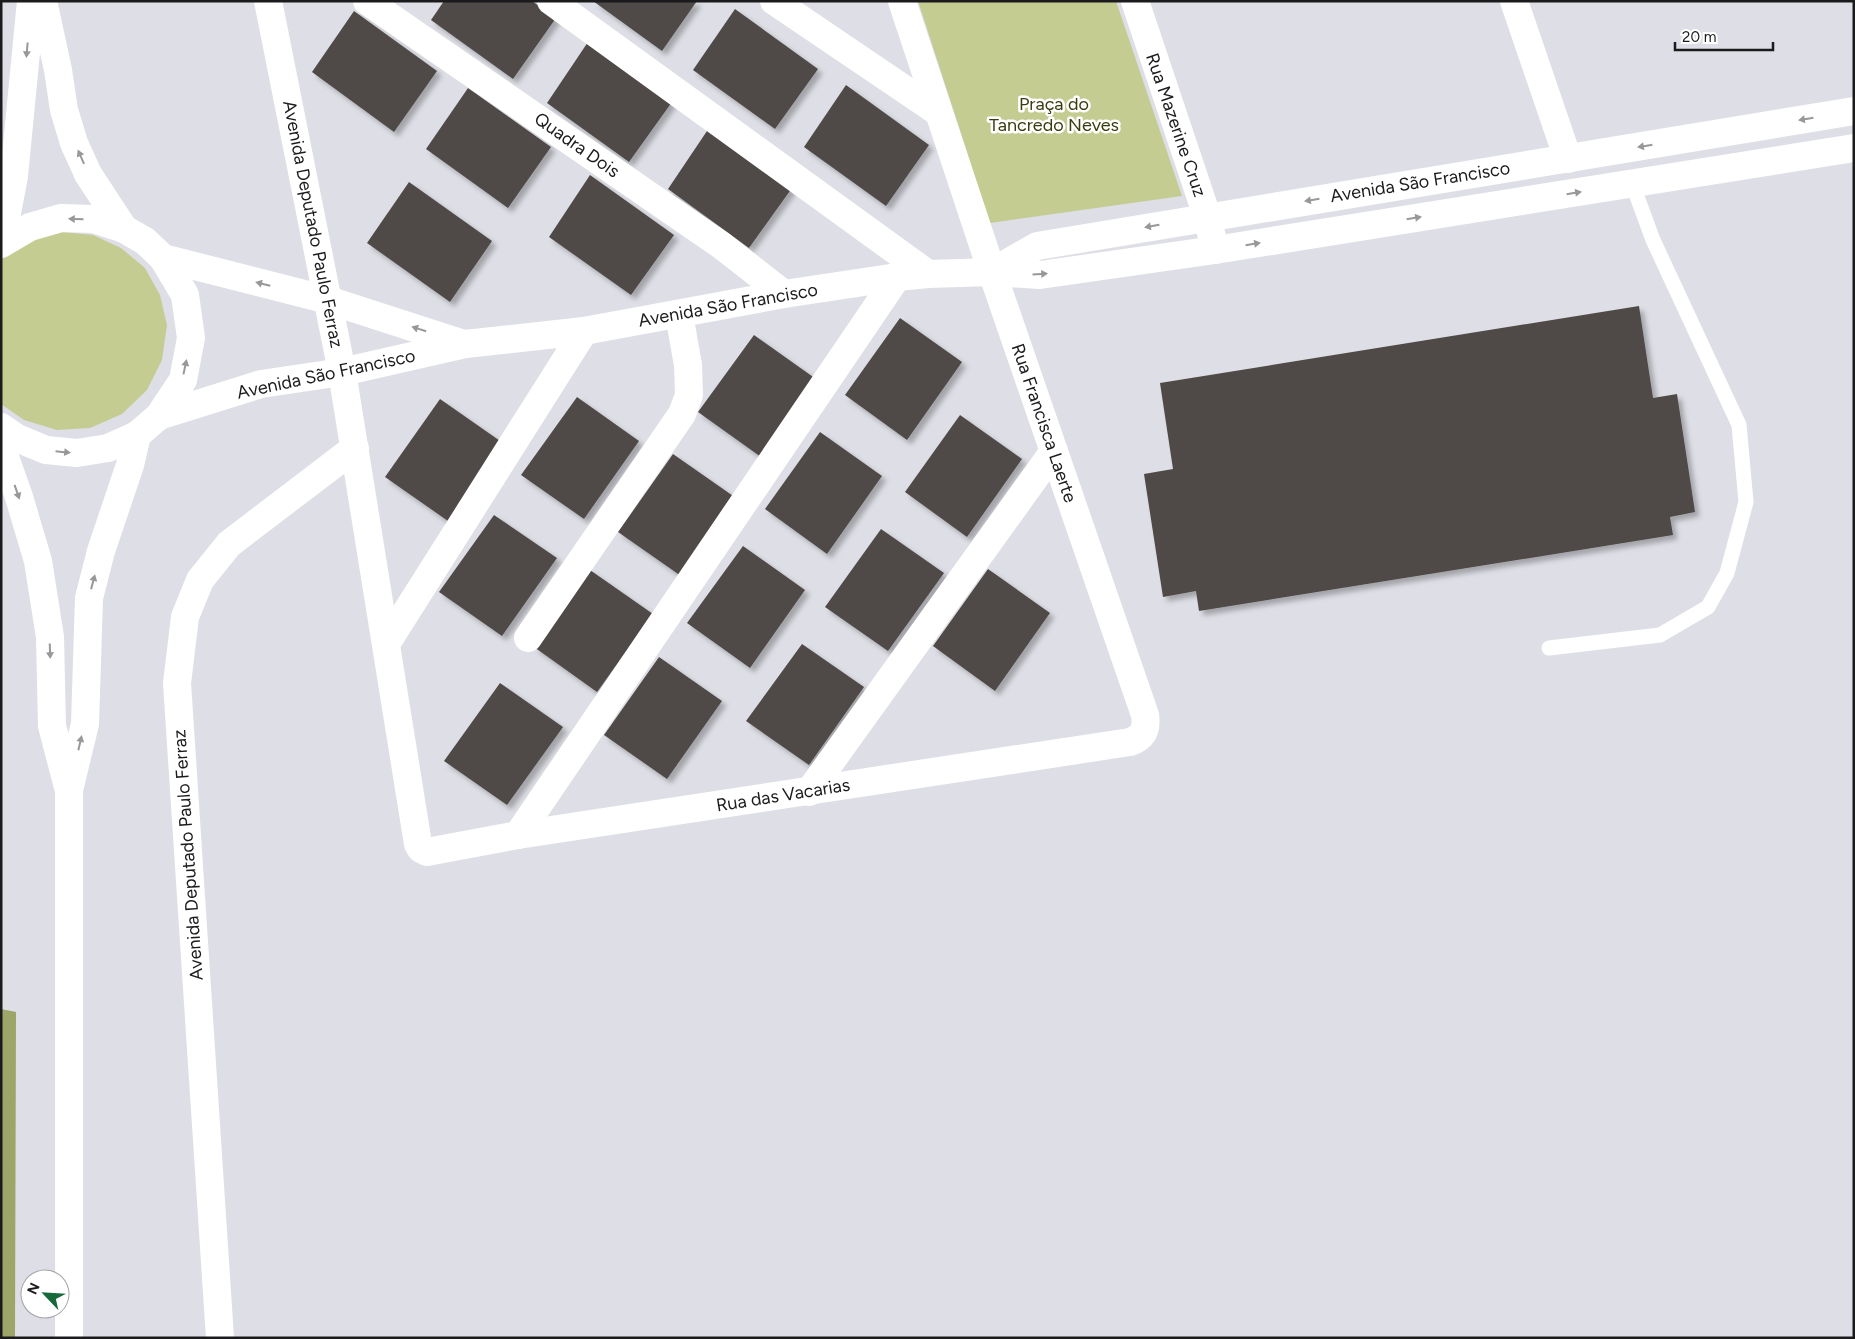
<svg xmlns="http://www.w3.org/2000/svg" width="1855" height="1339" viewBox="0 0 1855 1339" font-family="Figtree,sans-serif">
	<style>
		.green { fill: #c4cc92 }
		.forest { fill: #9da568 }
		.building { fill: #4f4946; filter: url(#shadow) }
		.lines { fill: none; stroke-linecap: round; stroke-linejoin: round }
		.service { stroke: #fff; stroke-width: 15 }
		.minor { stroke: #fff; stroke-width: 28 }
		.tertiary { stroke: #fff; stroke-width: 28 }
		.trunk { stroke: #fff; stroke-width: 28 }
		.oneway { fill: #989899 }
		.labels { text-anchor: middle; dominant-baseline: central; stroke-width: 5; stroke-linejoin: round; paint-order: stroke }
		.park-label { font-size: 18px; fill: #393d0d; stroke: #fff }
		.street-label { font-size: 18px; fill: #1b1b1d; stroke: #fff }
	</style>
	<defs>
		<filter id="shadow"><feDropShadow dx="4.5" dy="4.5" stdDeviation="2.5" flood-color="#0004"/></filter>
	</defs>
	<rect width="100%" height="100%" fill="#dedfe6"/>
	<g class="green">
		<polygon points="918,1 1116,1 1182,196 990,223"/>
		<path d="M62,232L93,235L121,248L145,268L160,295L167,325L162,360L147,390L122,414L90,428L57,430L24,420L1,404V259C16,242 41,237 62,232Z"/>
	</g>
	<polygon class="forest" points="1,1009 16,1012 15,1338 1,1338"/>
	<g class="building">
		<polygon points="444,1 532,1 556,18 513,79 431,20"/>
		<polygon points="593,1 697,1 662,51"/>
		<polygon points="735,9 818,69 775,129 693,70"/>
		<polygon points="354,11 437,71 394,132 312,72"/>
		<polygon points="588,42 672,102 629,162 547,103"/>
		<polygon points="846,85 929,145 886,206 804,147"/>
		<polygon points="468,88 551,147 508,208 426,149"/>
		<polygon points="709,128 792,188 749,248 668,189"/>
		<polygon points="590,175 674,235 631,295 549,237"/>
		<polygon points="409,182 492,241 450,302 367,243"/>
		<polygon points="1639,306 1653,398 1677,394 1695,512 1670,517 1673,535 1199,611 1196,591 1163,597 1144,474 1173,469 1160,383"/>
		<polygon points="900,318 962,362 907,440 845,395"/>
		<polygon points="754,335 816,379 761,457 698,412"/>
		<polygon points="577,397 639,441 584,519 521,475"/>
		<polygon points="440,399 503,443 448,521 385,477"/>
		<polygon points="960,415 1022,459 967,537 905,492"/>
		<polygon points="820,432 882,476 827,554 765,509"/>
		<polygon points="673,454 736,498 681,576 618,532"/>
		<polygon points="494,515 557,558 502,636 439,592"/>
		<polygon points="881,529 944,573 888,651 825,607"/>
		<polygon points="743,546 805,590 750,668 687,623"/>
		<polygon points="988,569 1050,613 995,691 933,646"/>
		<polygon points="590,570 653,614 597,692 534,647"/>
		<polygon points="802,644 864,687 809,765 746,721"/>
		<polygon points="659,657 722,701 667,779 604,735"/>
		<polygon points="500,683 563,727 507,805 444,761"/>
	</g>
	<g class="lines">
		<polyline class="service" points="1549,648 1660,635 1708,607 1727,573 1746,502 1739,425 1653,240 1632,183"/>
		<g class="minor">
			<path d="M268,1L342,372L418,844L421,849L427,852L518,835L1130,742C1144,737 1147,728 1145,715L992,272L902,1"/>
			<polyline points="367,1 721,245 784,294"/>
			<polyline points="551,1 928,274"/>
			<polyline points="774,1 938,112"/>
			<polyline points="1135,1 1207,216 1215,250"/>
			<polyline points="1514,1 1568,159"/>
			<polyline points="528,638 682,414 689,395 688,365 679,314"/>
			<polyline points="386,644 584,331"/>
			<polyline points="809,792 1054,451"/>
			<polyline points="518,835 897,277"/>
			<polyline points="220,1338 177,683 185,617 200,580 229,544 355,448"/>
		</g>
		<g class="tertiary">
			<polyline points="163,258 328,300 464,344"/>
			<polyline points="992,272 1037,246 1854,111"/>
			<polyline points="159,416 261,384 342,372 465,344 584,331 784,294 897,277 928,274 992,272 1040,275 1215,250 1854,148"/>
		</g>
		<g class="trunk">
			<polyline points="43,1 58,70 64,110 74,143 88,174 124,229"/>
			<polyline points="1,244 30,227 61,218 93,219 124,229 145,241 163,258 185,295 191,338 183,380 159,416 137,435 108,448 77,453 46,450 17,438 1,427"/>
			<polyline points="1,244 14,176 31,1"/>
			<polyline points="1,446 19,497 38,561 50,637 52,726 68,787"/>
			<polyline points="69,1338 69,790 85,724 89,598 101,551 130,465 137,435"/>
		</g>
	</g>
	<defs><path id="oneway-solid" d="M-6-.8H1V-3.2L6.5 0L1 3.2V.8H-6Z" transform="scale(1.25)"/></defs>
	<g class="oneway">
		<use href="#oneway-solid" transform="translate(27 50) rotate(95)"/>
		<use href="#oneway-solid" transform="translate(1806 119) rotate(171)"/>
		<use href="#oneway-solid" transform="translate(1645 146) rotate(171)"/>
		<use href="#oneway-solid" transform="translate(81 157) rotate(-114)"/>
		<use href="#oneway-solid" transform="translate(1574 193) rotate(-9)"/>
		<use href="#oneway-solid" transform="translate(1312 200) rotate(171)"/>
		<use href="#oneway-solid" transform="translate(1414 218) rotate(-9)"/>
		<use href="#oneway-solid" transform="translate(76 219) rotate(-179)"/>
		<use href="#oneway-solid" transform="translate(1152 226) rotate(170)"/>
		<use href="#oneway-solid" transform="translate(1253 244) rotate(-9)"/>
		<use href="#oneway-solid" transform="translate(1040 274) rotate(-3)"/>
		<use href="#oneway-solid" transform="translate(263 284) rotate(-166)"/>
		<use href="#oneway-solid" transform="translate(419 329) rotate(-162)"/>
		<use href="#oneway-solid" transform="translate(185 367) rotate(-78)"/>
		<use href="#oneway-solid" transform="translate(63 452) rotate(6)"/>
		<use href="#oneway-solid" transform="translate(17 492) rotate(71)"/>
		<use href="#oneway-solid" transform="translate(93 582) rotate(-75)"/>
		<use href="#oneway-solid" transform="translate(50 651) rotate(88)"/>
		<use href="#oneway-solid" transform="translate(80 743) rotate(-77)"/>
	</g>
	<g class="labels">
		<g class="park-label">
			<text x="1054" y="104">Praça do<tspan x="1054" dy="21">Tancredo Neves</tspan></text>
		</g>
		<g class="street-label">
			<text transform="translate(1176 125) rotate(71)">Rua Mazerine Cruz</text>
			<text transform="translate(577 145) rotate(35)">Quadra Dois</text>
			<text transform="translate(1420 182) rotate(-9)">Avenida São Francisco</text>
			<text transform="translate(313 224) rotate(79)">Avenida Deputado Paulo Ferraz</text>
			<text transform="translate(728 305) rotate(-10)">Avenida São Francisco</text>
			<text transform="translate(326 374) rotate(-12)">Avenida São Francisco</text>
			<text transform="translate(1044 423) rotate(71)">Rua Francisca Laerte</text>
			<text transform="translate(783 795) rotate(-9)">Rua das Vacarias</text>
			<text transform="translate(188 855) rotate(-94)">Avenida Deputado Paulo Ferraz</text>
		</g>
	</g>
	<rect width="1855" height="1339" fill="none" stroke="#1b1b1d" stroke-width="5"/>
	<g transform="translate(45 1294) rotate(295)"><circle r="24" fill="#ffffff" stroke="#a4a4a5"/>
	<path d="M0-4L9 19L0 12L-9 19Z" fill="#166939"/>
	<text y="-8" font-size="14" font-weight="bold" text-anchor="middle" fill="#1b1b1d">N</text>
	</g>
	<path d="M1675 42v8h98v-8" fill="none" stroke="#1b1b1d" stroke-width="2.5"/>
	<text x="1682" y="42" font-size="15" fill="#1b1b1d" stroke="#ffffff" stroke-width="4" paint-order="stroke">20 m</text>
</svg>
